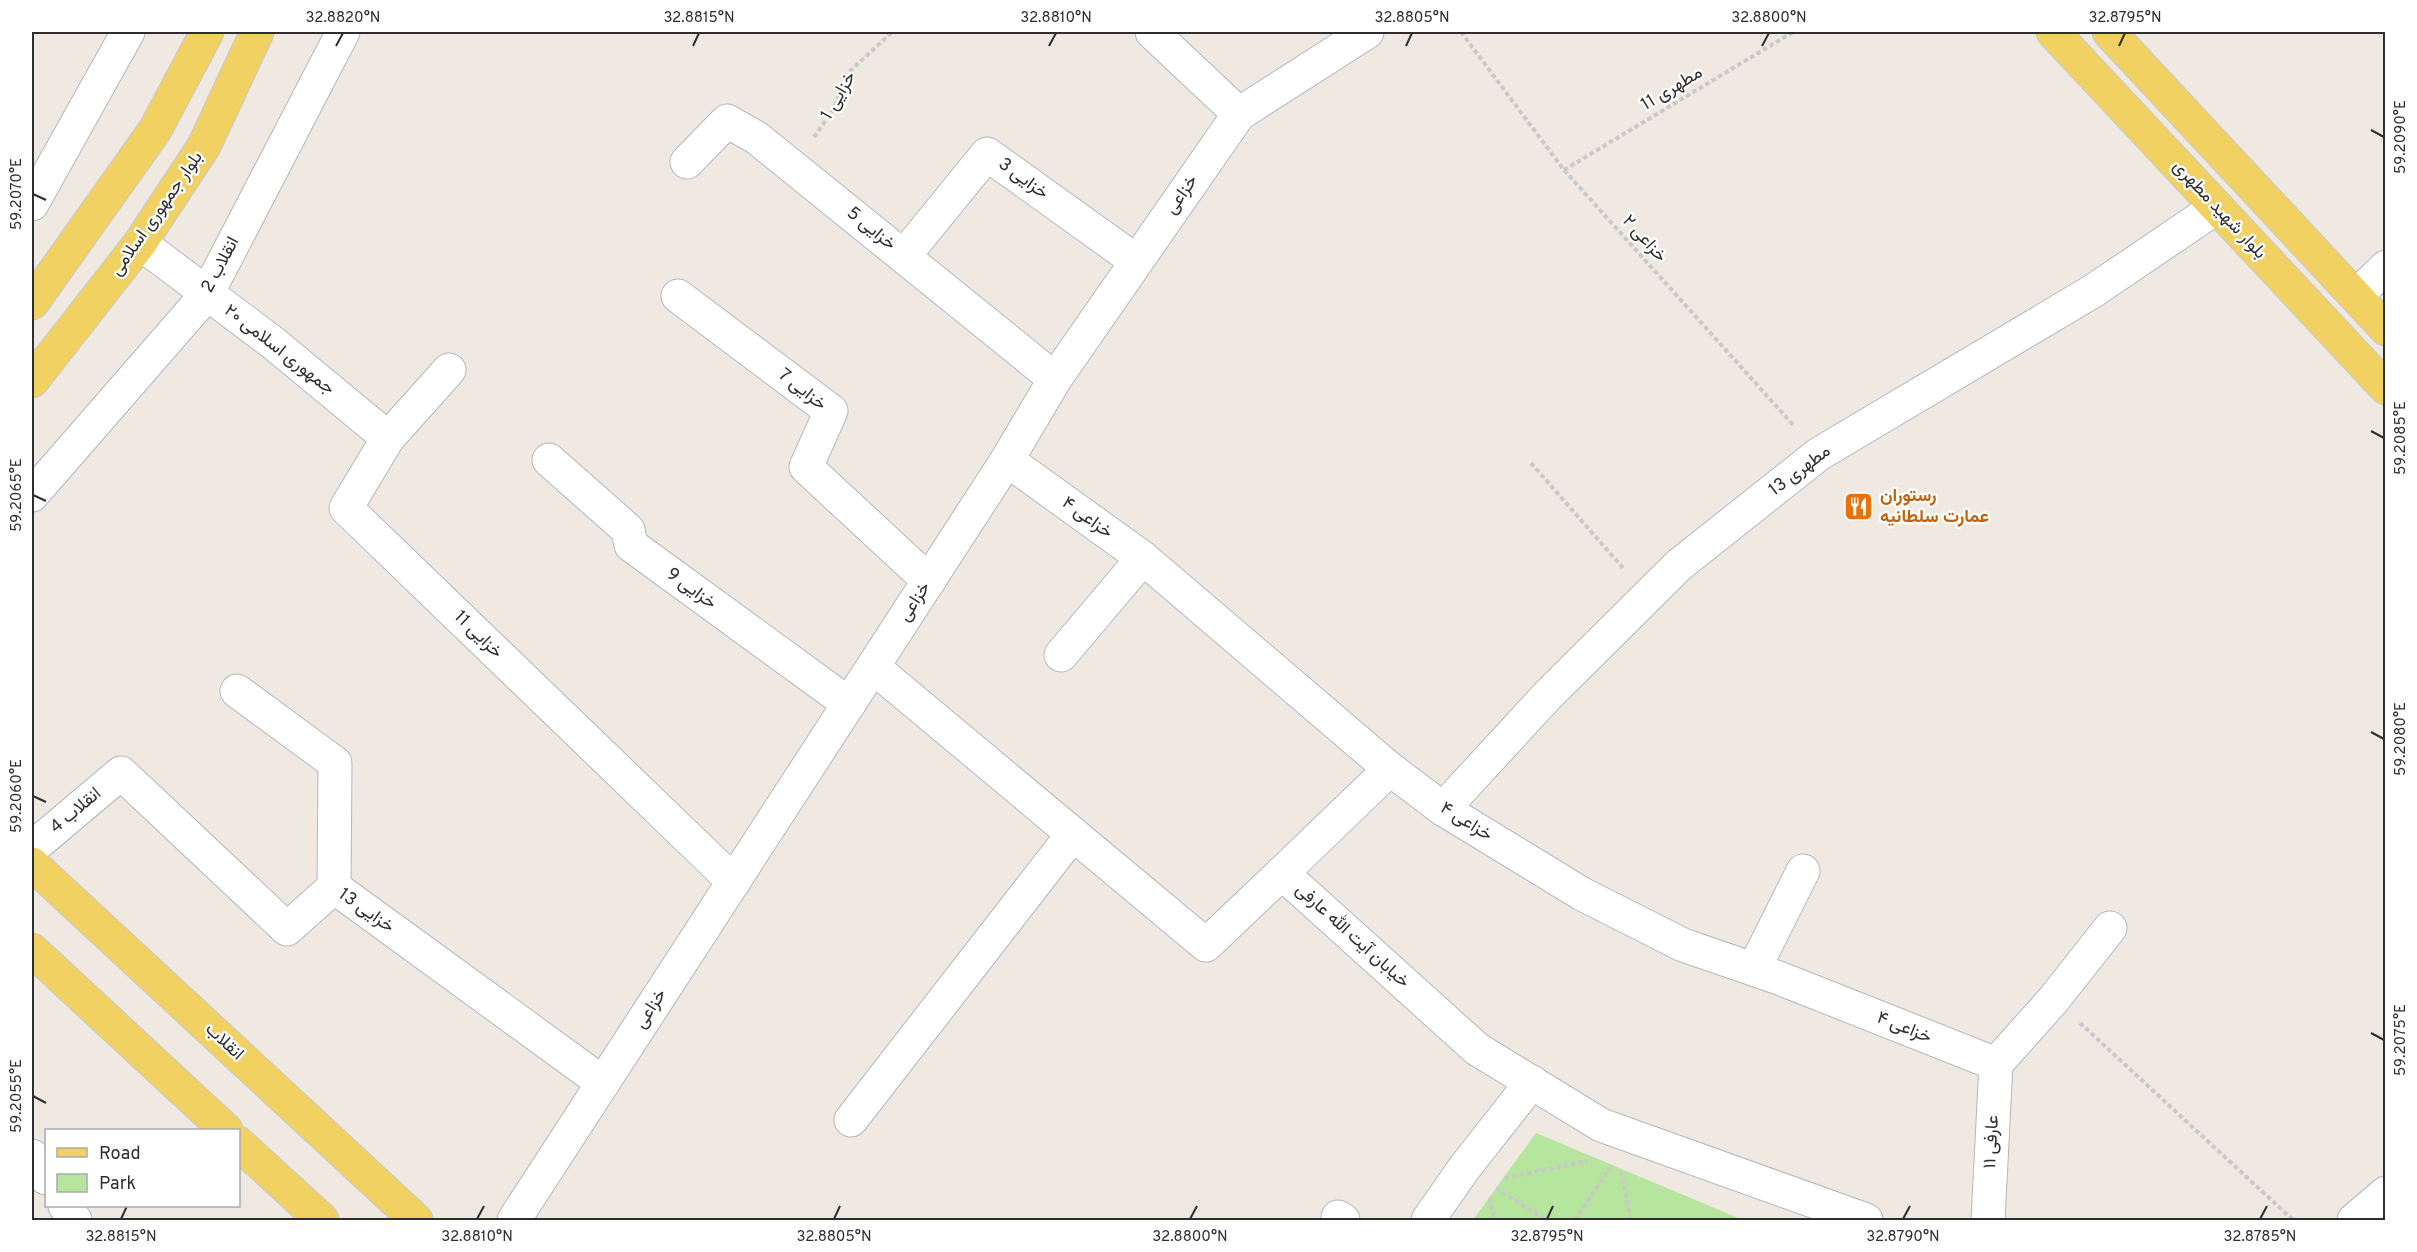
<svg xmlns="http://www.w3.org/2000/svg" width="2417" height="1252" viewBox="0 0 2417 1252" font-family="Overpass,Vazirmatn,sans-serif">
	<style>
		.park { fill: #b6e59e }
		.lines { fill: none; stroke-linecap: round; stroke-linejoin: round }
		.minor-casing { stroke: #b4b7c1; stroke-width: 35 }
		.major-casing { stroke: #c9c9c9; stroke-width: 35 }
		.path { stroke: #c9c9c9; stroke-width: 4; stroke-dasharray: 4.5 3; stroke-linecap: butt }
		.minor { stroke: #fff; stroke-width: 33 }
		.major { stroke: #f2d163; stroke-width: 33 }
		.ticks { fill: none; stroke: #2e2e2e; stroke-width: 2 }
		.labels { text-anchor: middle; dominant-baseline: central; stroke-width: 4.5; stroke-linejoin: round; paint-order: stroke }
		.street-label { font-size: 18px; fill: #2e2e2e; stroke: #fff }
		.food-label { font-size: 18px; font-weight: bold; fill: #c56008; stroke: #fff; text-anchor: start }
		.neatline { fill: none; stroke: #2e2e2e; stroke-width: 2 }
		.ticks-label { font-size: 15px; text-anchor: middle; fill: #2e2e2e }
	</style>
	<rect width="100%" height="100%" fill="#efe9e1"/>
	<polygon class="park" points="1536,1133 1743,1220 1473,1220"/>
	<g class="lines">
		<defs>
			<g id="minor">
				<polyline points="1152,32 1239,114"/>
				<polyline points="687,162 727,121 757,138 1055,379"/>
				<polyline points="32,204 128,32"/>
				<polyline points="140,243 272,342 388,438"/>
				<polyline points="904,256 987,154 1136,261"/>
				<polyline points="678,296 831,411 806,467 929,581"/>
				<polyline points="2356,296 2386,267"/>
				<polyline points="449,370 388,438 346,508 734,882"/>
				<polyline points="549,460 628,530 631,545 849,704"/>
				<polyline points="1007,460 1143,558 1390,769 1443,809 1582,894 1683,945 1779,978 1996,1064"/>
				<polyline points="32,495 207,294 343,32"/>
				<polyline points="1061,655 1143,558"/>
				<polyline points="873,667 1206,945 1282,873 1477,1049 1601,1125 1866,1220"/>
				<polyline points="237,691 335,763 334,887"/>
				<polyline points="1443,809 1547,696 1679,565 1819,454 2093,291 2217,207"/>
				<polyline points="32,848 121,773 287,929 334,887 603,1083"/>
				<polyline points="1282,873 1390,769"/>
				<polyline points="1754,969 1803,871"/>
				<polyline points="1996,1064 2054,999 2110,928"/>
				<polyline points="851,1120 1073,834"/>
				<polyline points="32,1156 46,1178"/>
				<polyline points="65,1206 75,1220"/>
				<polyline points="1338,1217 1343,1220"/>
				<polyline points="514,1220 1007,460 1055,379 1239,114 1367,32"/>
				<polyline points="1428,1220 1465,1167 1532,1082"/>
				<polyline points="1988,1220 1996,1064"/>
				<polyline points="2354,1220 2386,1193"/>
			</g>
			<g id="major">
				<polyline points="2053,32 2386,388"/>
				<polyline points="2109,32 2386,329"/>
				<polyline points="32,303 155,130 207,32"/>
				<polyline points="32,381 140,243 204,146 257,32"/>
				<polyline points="32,864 416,1220"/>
				<polyline points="32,950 226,1130"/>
				<polyline points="238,1143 322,1220"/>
			</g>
		</defs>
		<use href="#minor" class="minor-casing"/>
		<use href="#major" class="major-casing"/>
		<g class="path">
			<polyline points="1461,32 1564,170 1795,427"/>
			<polyline points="814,137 833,110 849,72 892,32"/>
			<polyline points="1564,170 1793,32"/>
			<polyline points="1531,463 1623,568"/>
			<polyline points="2080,1023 2293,1220"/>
			<polyline points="1621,1171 1631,1220"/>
			<polyline points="1505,1178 1588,1161"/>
			<polyline points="1496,1188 1546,1220"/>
			<polyline points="1490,1198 1494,1220"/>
			<polyline points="1575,1220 1611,1166"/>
		</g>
		<use href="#minor" class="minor"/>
		<use href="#major" class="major"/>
	</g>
	<path class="ticks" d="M336,46L343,33M693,46L699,33M1049,46L1056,33M1406,46L1412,33M1762,46L1769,33M2119,46L2125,33M2371,130L2384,137M33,194L46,200M2371,431L2384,438M33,495L46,501M2371,732L2384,739M33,796L46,802M2371,1033L2384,1040M33,1096L46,1103M121,1219L127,1206M477,1219L484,1206M834,1219L840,1206M1190,1219L1197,1206M1547,1219L1553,1206M1903,1219L1910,1206M2260,1219L2267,1206"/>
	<defs>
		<symbol id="restaurant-square" viewBox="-11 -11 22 22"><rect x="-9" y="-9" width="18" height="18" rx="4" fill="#e8710a" stroke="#fff"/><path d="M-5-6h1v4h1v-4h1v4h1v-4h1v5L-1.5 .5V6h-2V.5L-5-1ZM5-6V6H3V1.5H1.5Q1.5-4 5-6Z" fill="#fff"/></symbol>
	</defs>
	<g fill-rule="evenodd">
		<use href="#restaurant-square" x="1842" y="490" width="33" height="33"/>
	</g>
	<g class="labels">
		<g class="street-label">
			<text transform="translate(1672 89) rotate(-31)">مطهری 11</text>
			<text transform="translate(839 96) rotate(-60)">خزایی 1</text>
			<text transform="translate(1023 179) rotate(36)">خزایی 3</text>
			<text transform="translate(1182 195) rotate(-55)">خزاعی</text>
			<text transform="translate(2219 210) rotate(47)">بلوار شهید مطهری</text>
			<text transform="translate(157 214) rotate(-55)">بلوار جمهوری اسلامی</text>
			<text transform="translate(871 229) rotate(39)">خزایی 5</text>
			<text transform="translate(1644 239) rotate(48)">خزاعی ۲</text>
			<text transform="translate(221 265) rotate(-62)">انقلاب 2</text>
			<text transform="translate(279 350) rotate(38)">جمهوری اسلامی ۲۰</text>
			<text transform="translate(802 390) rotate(38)">خزایی 7</text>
			<text transform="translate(1800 471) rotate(-37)">مطهری 13</text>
			<text transform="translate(1087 518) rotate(36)">خزاعی ۴</text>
			<text transform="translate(691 589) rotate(36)">خزایی 9</text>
			<text transform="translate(915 602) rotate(-57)">خزاعی</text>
			<text transform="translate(478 635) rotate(44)">خزایی 11</text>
			<text transform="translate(76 811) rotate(-40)">انقلاب 4</text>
			<text transform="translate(1466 822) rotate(32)">خزاعی ۴</text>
			<text transform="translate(366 911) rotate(35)">خزایی 13</text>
			<text transform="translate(1352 936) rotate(42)">خیابان آیت الله عارفی</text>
			<text transform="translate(651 1009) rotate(-57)">خزاعی</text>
			<text transform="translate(1904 1028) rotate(22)">خزاعی ۴</text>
			<text transform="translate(224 1042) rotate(43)">انقلاب</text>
			<text transform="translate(1992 1142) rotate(-87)">عارفی ۱۱</text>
		</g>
		<g class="food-label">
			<text x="1880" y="496">رستوران<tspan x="1880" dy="21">عمارت سلطانیه</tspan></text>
		</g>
	</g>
	<rect width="2417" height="1252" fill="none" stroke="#ffffff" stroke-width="66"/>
	<rect x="45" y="1129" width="195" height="78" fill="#ffffff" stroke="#ababab" stroke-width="1.5"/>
	<rect x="57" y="1148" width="30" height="9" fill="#f2d163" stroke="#ababab" stroke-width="1.5"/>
	<text x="99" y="1159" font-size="18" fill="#2e2e2e">Road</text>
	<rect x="57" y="1174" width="30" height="18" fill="#b6e59e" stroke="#ababab" stroke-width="1.5"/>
	<text x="99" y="1189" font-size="18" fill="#2e2e2e">Park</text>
	<rect x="33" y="33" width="2351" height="1186" class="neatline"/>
	<g class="ticks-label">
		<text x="343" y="22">32.8820°N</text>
		<text x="699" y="22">32.8815°N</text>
		<text x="1056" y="22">32.8810°N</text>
		<text x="1412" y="22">32.8805°N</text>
		<text x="1769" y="22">32.8800°N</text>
		<text x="2125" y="22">32.8795°N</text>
		<text transform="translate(2400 137) rotate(-90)" y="5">59.2090°E</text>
		<text transform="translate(16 194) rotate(-90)" y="5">59.2070°E</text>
		<text transform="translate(2400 438) rotate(-90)" y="5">59.2085°E</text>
		<text transform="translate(16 495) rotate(-90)" y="5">59.2065°E</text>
		<text transform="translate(2400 739) rotate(-90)" y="5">59.2080°E</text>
		<text transform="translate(16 796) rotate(-90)" y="5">59.2060°E</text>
		<text transform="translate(2400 1040) rotate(-90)" y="5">59.2075°E</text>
		<text transform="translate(16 1096) rotate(-90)" y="5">59.2055°E</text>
		<text x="121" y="1241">32.8815°N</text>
		<text x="477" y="1241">32.8810°N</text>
		<text x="834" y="1241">32.8805°N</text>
		<text x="1190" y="1241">32.8800°N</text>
		<text x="1547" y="1241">32.8795°N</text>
		<text x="1903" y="1241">32.8790°N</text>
		<text x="2260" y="1241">32.8785°N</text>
	</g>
</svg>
